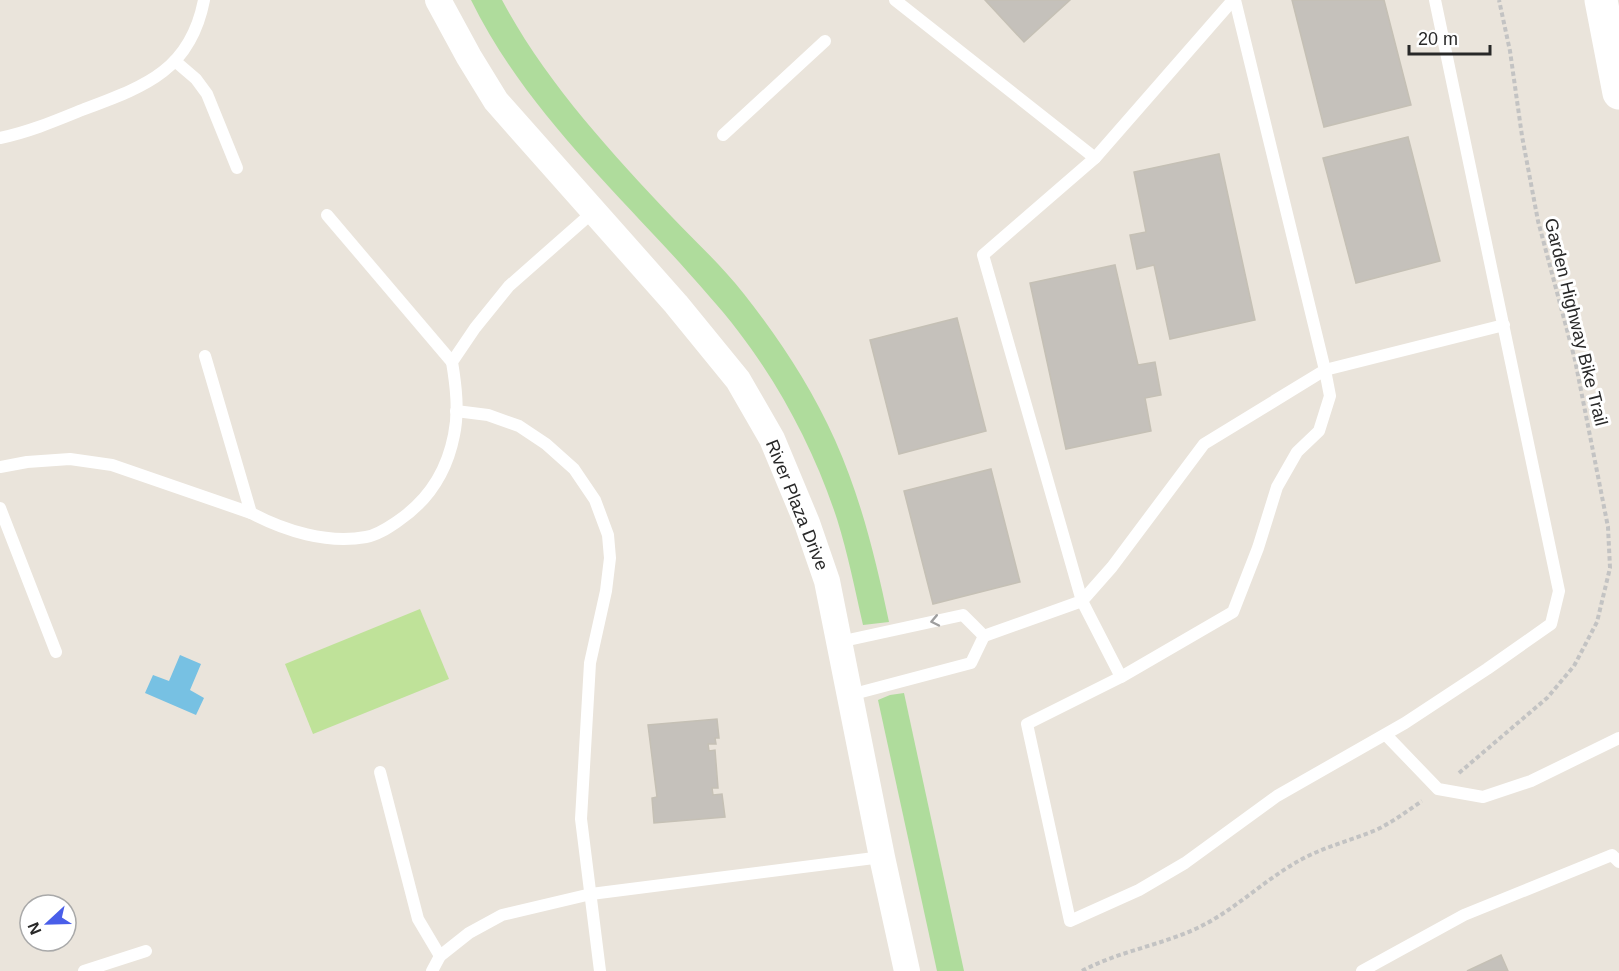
<svg xmlns="http://www.w3.org/2000/svg" width="1619" height="971" viewBox="0 0 1619 971" font-family="Arial,sans-serif">
	<style>
		.green { fill: #afdc9c }
		.pitch { fill: #bfe299 }
		.water { fill: #77c1e3 }
		.building { fill: #c5c1bb; stroke: #c5c0b5; stroke-width: 1.5 }
		.lines { fill: none; stroke-linecap: round; stroke-linejoin: round }
		.path { stroke: #c3c3c3; stroke-width: 4; stroke-dasharray: 4.5 3; stroke-linecap: butt }
		.lane { stroke: #fff; stroke-width: 12 }
		.street { stroke: #fff; stroke-width: 26 }
		.secondary { stroke: #fff; stroke-width: 33 }
		.oneway { stroke: #9e9e9e }
		.labels { text-anchor: middle; dominant-baseline: central; stroke-width: 6; stroke-linejoin: round; paint-order: stroke }
		.street-label { font-size: 18px; fill: #282828; stroke: #fff }
	</style>
	<rect width="100%" height="100%" fill="#eae4db"/>
	<g class="green">
		<path d="M471,0H502C546,82 609,150 672,217C696,242 723,267 744,294C779,338 812,388 835,440C861,498 876,560 889,622L863,625C855,590 848,554 837,519C815,452 781,387 738,331C720,307 699,285 679,262C604,180 521,102 471,0Z"/>
		<polygon points="904,693 964,971 937,971 878,700 890,695"/>
	</g>
	<polygon class="pitch" points="420,609 449,679 313,734 285,664"/>
	<polygon class="water" points="180,655 201,664 190,690 204,698 196,715 145,693 153,675 169,681"/>
	<g class="building">
		<polygon points="985,0 1070,0 1024,42"/>
		<polygon points="1292,0 1384,0 1411,105 1324,127"/>
		<polygon points="1408,137 1440,261 1356,283 1323,158"/>
		<polygon points="1219,154 1255,320 1170,339 1154,265 1137,269 1130,235 1146,232 1134,172"/>
		<polygon points="1115,265 1138,365 1155,362 1161,395 1145,398 1151,431 1066,449 1030,283"/>
		<polygon points="957,318 986,431 899,454 870,340"/>
		<polygon points="991,469 1020,582 933,604 904,491"/>
		<polygon points="717,719 719,738 715,738 716,744 708,744 709,751 715,750 718,788 712,788 713,795 722,794 725,817 654,823 652,798 657,797 648,725"/>
		<polygon points="1501,955 1508,971 1467,971"/>
	</g>
	<g class="lines">
		<g class="path">
			<polyline points="1459,773 1547,698 1574,666 1597,622 1610,568 1608,527 1575,360 1538,221 1522,136 1510,51 1499,0"/>
			<path d="M1082,971C1117,952 1157,946 1193,930C1234,912 1264,879 1304,858C1327,846 1352,840 1376,830C1393,822 1407,811 1422,801"/>
		</g>
		<g class="lane">
			<polyline points="895,0 1095,158"/>
			<polyline points="1435,0 1559,591 1551,624 1487,669 1405,723 1277,796 1185,863 1139,890 1070,921 1027,724 1121,677 1233,612 1258,548 1277,487 1297,452 1319,431 1330,396 1325,370 1504,325"/>
			<polyline points="175,61 196,79 207,94 237,168"/>
			<polyline points="723,135 825,41"/>
			<path d="M0,138C29,132 55,121 82,110C143,87 190,72 204,0"/>
			<polyline points="327,215 452,362"/>
			<path d="M205,356L251,513C285,531 327,544 366,537C378,535 389,527 398,521C429,500 447,471 454,435C459,411 456,386 452,362L475,328L509,286L593,212"/>
			<polyline points="456,411 488,415 519,426 546,444 574,469 595,500 608,535 610,558 606,591 590,663 581,819 600,971"/>
			<polyline points="0,467 27,462 70,459 112,465 251,513"/>
			<polyline points="0,508 56,652"/>
			<polyline points="839,642 963,615 984,636"/>
			<polyline points="1121,677 1082,601 1112,567 1204,444 1325,370 1235,0"/>
			<polyline points="850,695 971,663 984,636 1082,601 983,255 1095,158 1233,0"/>
			<polyline points="1386,735 1438,789 1483,797 1531,781 1619,738"/>
			<polyline points="380,772 418,919 440,956"/>
			<polyline points="84,971 146,951"/>
			<polyline points="432,971 440,956 469,933 502,915 591,894 882,857"/>
			<polyline points="1362,971 1464,915 1612,855 1619,862"/>
		</g>
		<polyline class="street" points="438,0 469,57 496,101 676,304 738,380 772,439 807,523 827,581 882,857 907,971"/>
		<polyline class="secondary" points="1601,0 1619,93"/>
	</g>
	<defs><path id="oneway-chevron" d="M-2-3.5L2.5 0L-2 3.5" fill="none" stroke-width="1.6" stroke-linecap="round" stroke-linejoin="round" transform="scale(1.5)"/></defs>
	<use class="oneway" href="#oneway-chevron" transform="translate(935 621) rotate(168)"/>
	<g class="labels">
		<g class="street-label">
			<text transform="translate(1576 322) rotate(76)">Garden Highway Bike Trail</text>
			<text transform="translate(797 505) rotate(68)">River Plaza Drive</text>
		</g>
	</g>
	<g transform="translate(48 923) rotate(248)"><circle r="28" fill="#ffffff" stroke="#a9a9a9" stroke-width="1.5"/>
	<path d="M0-4.5L10 22L0 15L-10 22Z" fill="#495ee9"/>
	<text y="-9" font-size="16" font-weight="bold" text-anchor="middle" fill="#282828">N</text>
	</g>
	<path d="M1409 45v9h81v-9" fill="none" stroke="#282828" stroke-width="3"/>
	<text x="1418" y="45" font-size="18" fill="#282828" stroke="#ffffff" stroke-width="4.5" paint-order="stroke">20 m</text>
</svg>
